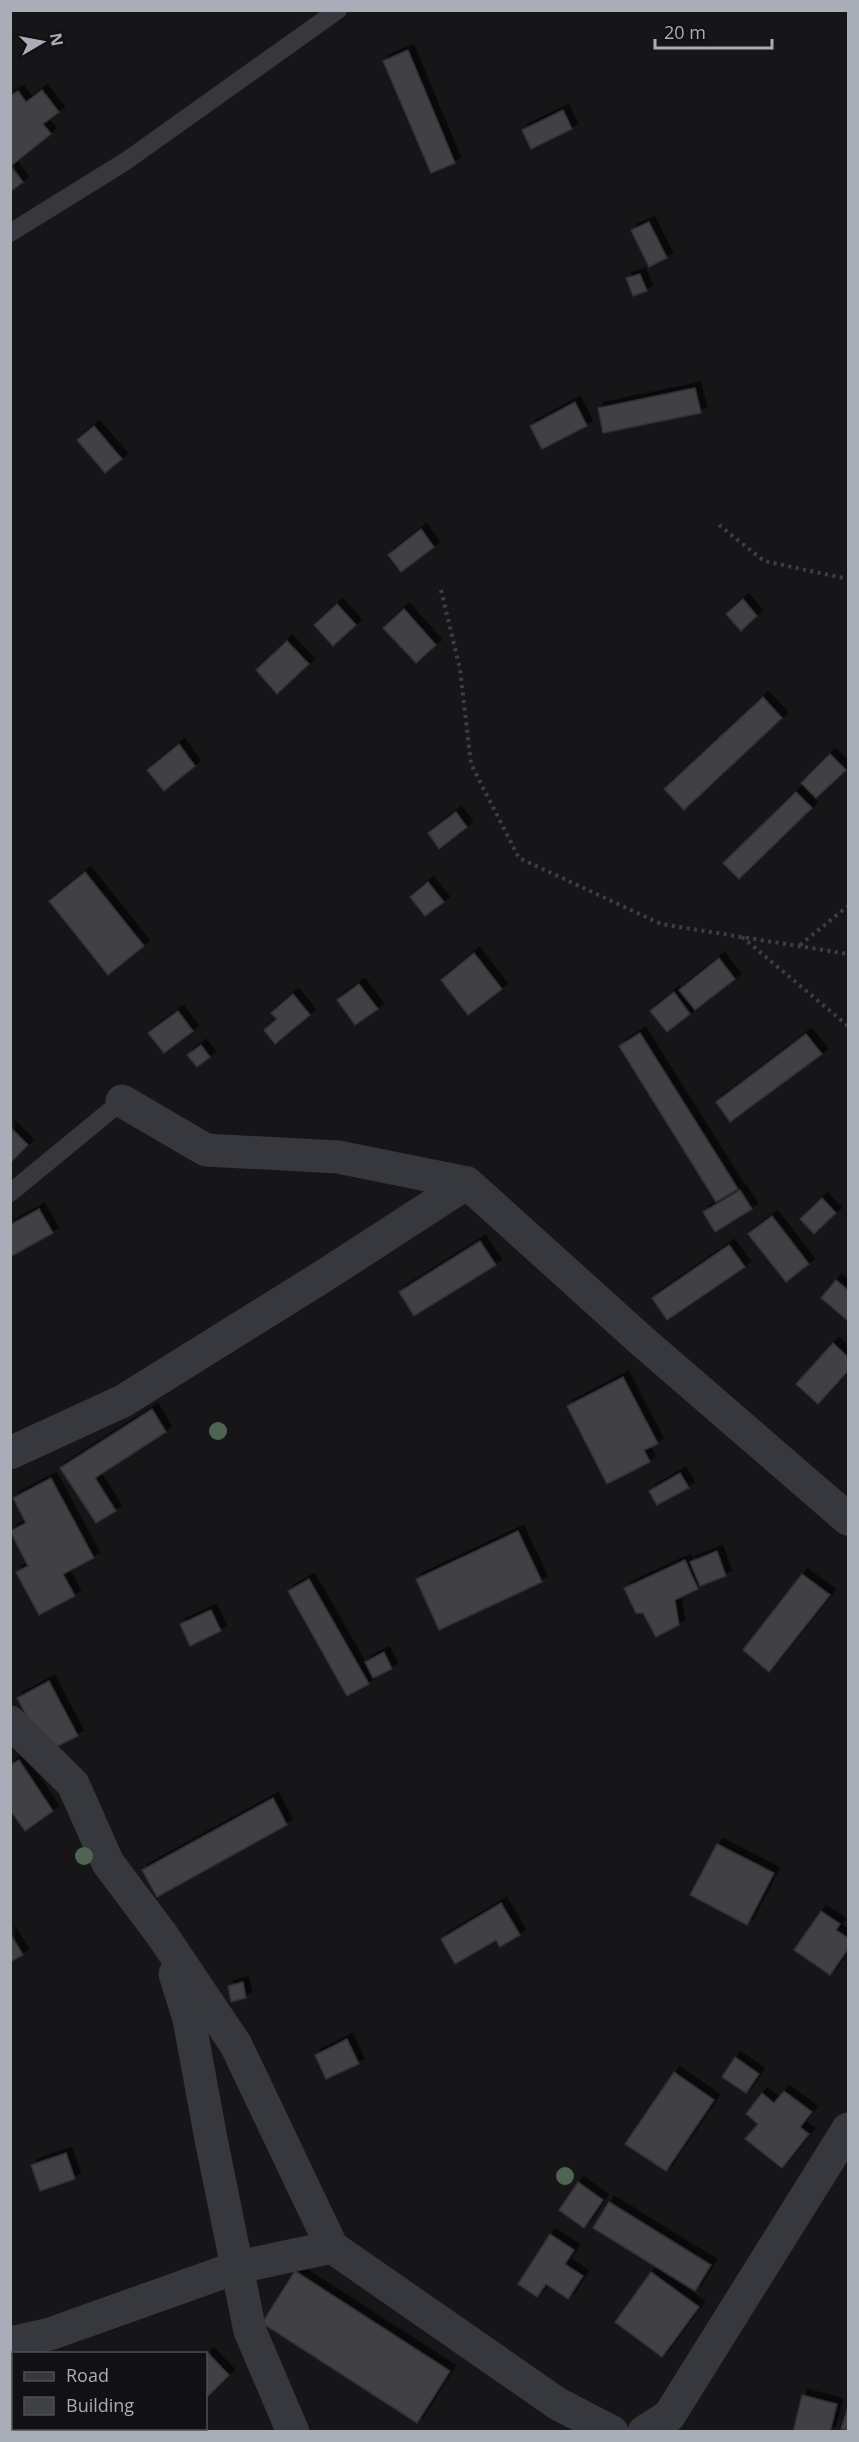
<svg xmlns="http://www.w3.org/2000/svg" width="859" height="2442" viewBox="0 0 859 2442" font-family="'Open Sans',sans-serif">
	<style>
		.building { fill: #404145; stroke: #303034; stroke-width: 1.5; filter: url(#shadow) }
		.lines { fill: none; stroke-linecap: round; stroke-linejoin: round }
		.path { stroke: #3d3f44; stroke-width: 4; stroke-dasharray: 3 4.5; stroke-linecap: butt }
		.lane { stroke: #37383d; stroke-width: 18 }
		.street { stroke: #37383d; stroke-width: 33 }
		.tree { fill: #506452 }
	</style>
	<defs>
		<filter id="shadow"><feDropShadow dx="5.5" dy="-5.5" stdDeviation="0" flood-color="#0009"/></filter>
	</defs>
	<rect width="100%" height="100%" fill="#161618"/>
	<g class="building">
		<polygon points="408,50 455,163 431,173 383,61"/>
		<polygon points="42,90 59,112 43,124 51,134 11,166 23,182 10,192 10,96 18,91 26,102"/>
		<polygon points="563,110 572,129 531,149 522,130"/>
		<polygon points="649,222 667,258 649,267 631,230"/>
		<polygon points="640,274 647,291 633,296 626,278"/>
		<polygon points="695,388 701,413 603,433 598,408"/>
		<polygon points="575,402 587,426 542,449 530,426"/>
		<polygon points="94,426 122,459 105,473 77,440"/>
		<polygon points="421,529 434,547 401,572 388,555"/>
		<polygon points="743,599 757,616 741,631 726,614"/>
		<polygon points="337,604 356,625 333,646 314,625"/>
		<polygon points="404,609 436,645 416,663 383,628"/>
		<polygon points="287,641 309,664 277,694 256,670"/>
		<polygon points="763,697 782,718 684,810 664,789"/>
		<polygon points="179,744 195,766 164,791 147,770"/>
		<polygon points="830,754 846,770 816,798 801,783"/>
		<polygon points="796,792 812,808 739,879 723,863"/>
		<polygon points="456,812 467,827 439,849 428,833"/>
		<polygon points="85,872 144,946 108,975 49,901"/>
		<polygon points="428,882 444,902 425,916 410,897"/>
		<polygon points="474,953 502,989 468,1015 441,980"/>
		<polygon points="719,958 735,979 695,1010 679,990"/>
		<polygon points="359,984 378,1009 355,1025 337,1000"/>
		<polygon points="674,992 690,1014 667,1032 650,1011"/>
		<polygon points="293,994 310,1015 275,1044 264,1030 277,1019 271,1013"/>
		<polygon points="178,1011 193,1031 164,1053 148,1033"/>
		<polygon points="640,1033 738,1189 716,1202 619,1046"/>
		<polygon points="806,1034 822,1054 730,1122 716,1102"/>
		<polygon points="201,1045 210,1057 197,1067 187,1055"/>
		<polygon points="10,1127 28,1145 10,1163"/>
		<polygon points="740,1190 752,1209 715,1232 703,1212"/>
		<polygon points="822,1198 836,1213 814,1234 800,1219"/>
		<polygon points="39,1209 53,1233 10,1257 10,1225"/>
		<polygon points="772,1216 809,1264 786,1282 748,1234"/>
		<polygon points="480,1241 496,1265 414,1316 399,1292"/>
		<polygon points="729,1245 745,1267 667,1320 652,1298"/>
		<polygon points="836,1280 848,1290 848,1321 821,1298"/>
		<polygon points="833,1343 848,1357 848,1371 818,1404 796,1384"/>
		<polygon points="623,1377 658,1444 644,1450 650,1462 607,1484 567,1406"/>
		<polygon points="152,1409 166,1432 95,1478 116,1511 96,1523 60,1468"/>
		<polygon points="680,1473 689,1488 657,1505 649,1491"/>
		<polygon points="51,1478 94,1558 63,1574 75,1596 39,1615 16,1572 28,1566 10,1531 26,1523 13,1498"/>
		<polygon points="518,1531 542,1582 439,1630 416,1579"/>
		<polygon points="717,1551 726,1576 700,1586 690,1562"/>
		<polygon points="685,1560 698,1589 675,1600 679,1625 656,1637 643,1613 636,1613 624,1588"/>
		<polygon points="802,1574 830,1595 769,1672 743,1650"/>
		<polygon points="309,1579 369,1684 347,1696 288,1591"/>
		<polygon points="211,1610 221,1631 190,1646 180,1624"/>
		<polygon points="384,1652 392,1669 373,1678 365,1662"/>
		<polygon points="49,1681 78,1736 46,1752 17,1698"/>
		<polygon points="19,1760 53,1811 25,1831 10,1810 10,1765"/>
		<polygon points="273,1798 287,1825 157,1897 142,1870"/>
		<polygon points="717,1844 774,1873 747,1925 690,1895"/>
		<polygon points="501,1903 520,1935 500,1947 496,1940 455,1964 441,1939"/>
		<polygon points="821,1911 840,1924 836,1930 848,1938 848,1949 830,1975 794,1950"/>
		<polygon points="10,1933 23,1955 10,1962"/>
		<polygon points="243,1982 246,1998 231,2002 228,1986"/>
		<polygon points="347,2039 359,2064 326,2079 315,2055"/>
		<polygon points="735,2057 759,2074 746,2093 722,2077"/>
		<polygon points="674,2072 714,2100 666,2171 625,2144"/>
		<polygon points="784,2091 812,2112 800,2127 809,2134 782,2168 745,2139 758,2124 746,2114 762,2093 774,2103"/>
		<polygon points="66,2153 75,2179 40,2191 31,2165"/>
		<polygon points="578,2182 603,2200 584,2228 559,2210"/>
		<polygon points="609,2202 711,2265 695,2291 593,2228"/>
		<polygon points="550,2234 574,2250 565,2264 583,2276 568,2299 546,2284 537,2297 518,2284"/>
		<polygon points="295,2271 450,2371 417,2423 262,2323"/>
		<polygon points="651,2272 699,2307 662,2357 615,2322"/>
		<polygon points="208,2353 229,2375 206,2398 206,2355"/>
		<polygon points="802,2395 837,2404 830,2432 793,2432"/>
		<polygon points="848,2406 848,2431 841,2429"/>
	</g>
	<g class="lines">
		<g class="path">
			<polyline points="719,525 764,561 848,579"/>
			<polyline points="441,590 460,669 471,764 519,858 661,924 848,954"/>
			<polyline points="742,937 848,1026"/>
			<polyline points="800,945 848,906"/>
		</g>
		<g class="lane">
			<polyline points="10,233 126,161 338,10"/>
			<polyline points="10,1193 122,1101"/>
		</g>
		<g class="street">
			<polyline points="122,1101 206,1150 338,1157 467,1183 642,1341 848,1519"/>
			<polyline points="10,1453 123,1401 322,1277 467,1183"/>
			<polyline points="10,1722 73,1784 108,1863 162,1935 236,2045 332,2247"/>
			<polyline points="175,1974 189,2019 211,2139 250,2331 293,2432"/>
			<polyline points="10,2343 50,2334 238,2267 332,2247 558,2404 612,2432"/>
			<polyline points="644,2432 669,2416 848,2129"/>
		</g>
	</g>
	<g class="tree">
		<circle cx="218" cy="1431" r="9"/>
		<circle cx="84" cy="1856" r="9"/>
		<circle cx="565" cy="2176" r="9"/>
	</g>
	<rect width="859" height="2442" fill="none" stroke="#a8adb8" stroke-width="24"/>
	<rect x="12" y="2352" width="195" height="78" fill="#111113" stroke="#4d4f55" stroke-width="1.5"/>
	<rect x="24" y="2372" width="30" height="9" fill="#37383d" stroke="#4d4f55" stroke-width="1.5"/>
	<text x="66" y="2382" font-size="18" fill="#a8adb8">Road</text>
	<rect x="24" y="2397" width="30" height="18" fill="#404145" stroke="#4d4f55" stroke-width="1.5"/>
	<text x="66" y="2412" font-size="18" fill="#a8adb8">Building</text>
	<g transform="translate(42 42) rotate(80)" stroke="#111113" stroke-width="4.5" paint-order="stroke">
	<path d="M0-4.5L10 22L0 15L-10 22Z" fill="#a8adb8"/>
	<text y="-9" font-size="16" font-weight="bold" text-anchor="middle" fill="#a8adb8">N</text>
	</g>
	<path d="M655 39v9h117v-9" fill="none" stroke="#a8adb8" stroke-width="3"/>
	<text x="664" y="39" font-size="18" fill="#a8adb8" stroke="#111113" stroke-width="4.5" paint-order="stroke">20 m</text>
</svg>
